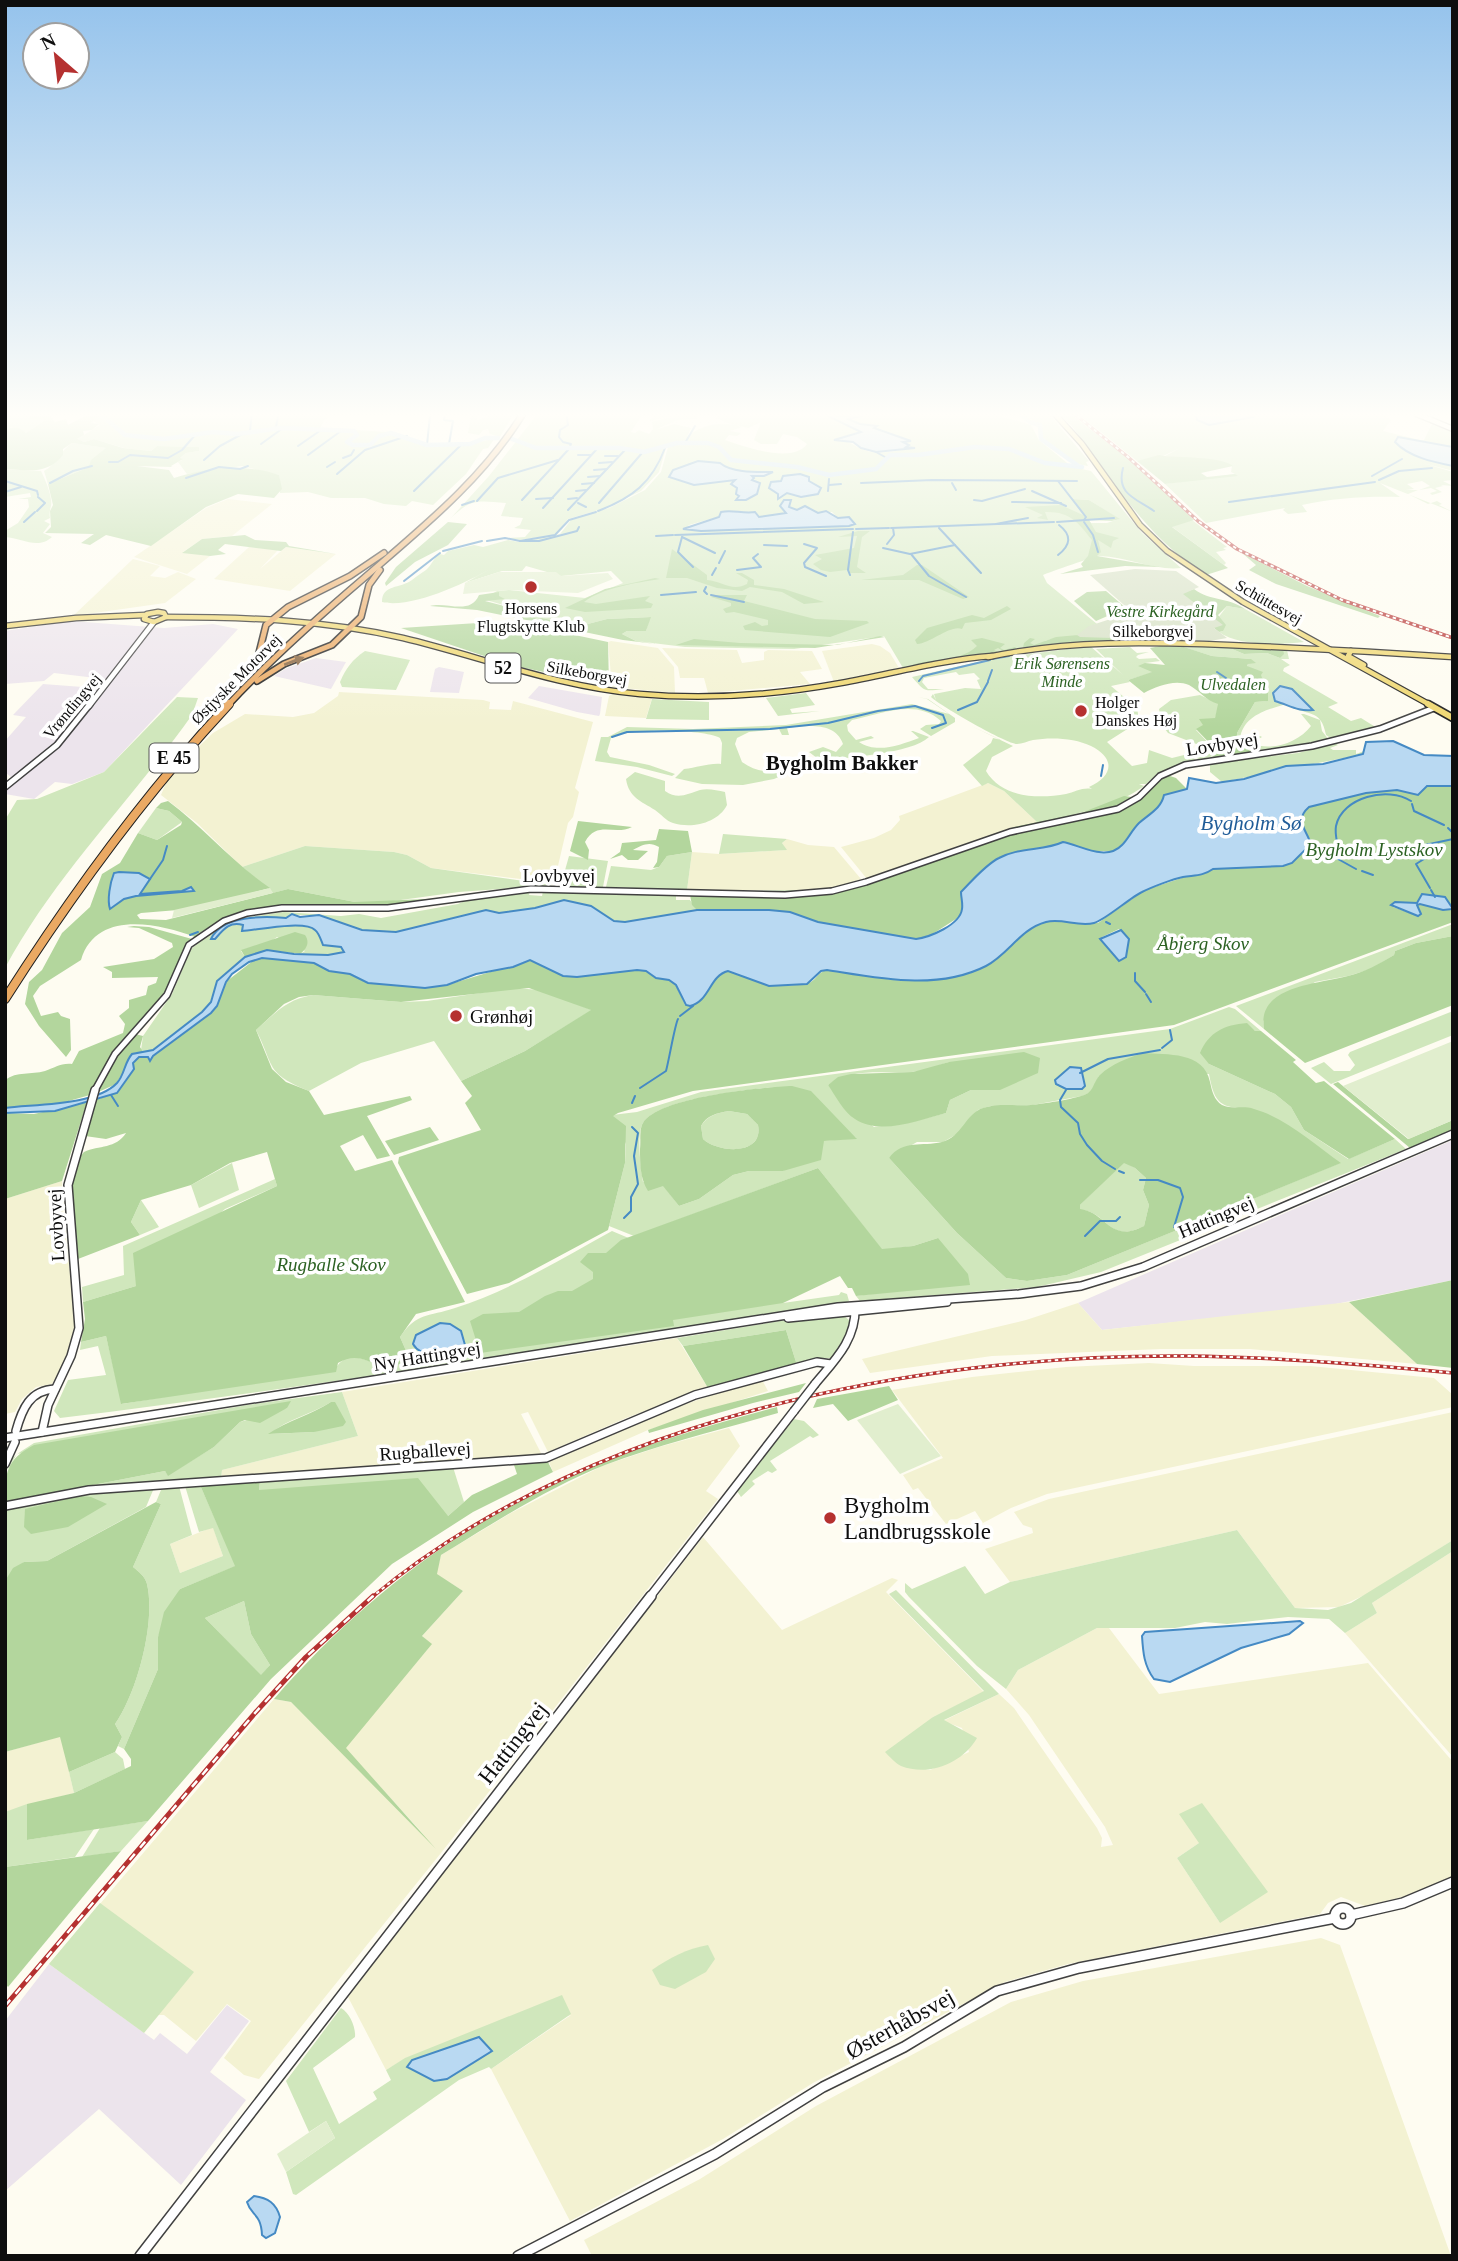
<svg xmlns="http://www.w3.org/2000/svg" width="1458" height="2261" viewBox="0 0 1458 2261" font-family="'Times New Roman',serif">
	<style>
		.industrial { fill: #ece4ec }
		.farmland { fill: #f3f2d2; fill-rule: evenodd }
		.green { fill: #d0e7bc; fill-rule: evenodd }
		.forest { fill: #b3d69d; fill-rule: evenodd }
		.cemetery { fill: #d4dfc3 }
		.pitch { fill: #e1eece }
		.water { fill: #b9d9f2; stroke: #458ac4; stroke-width: 2 }
		.lines { fill: none; stroke-linecap: round; stroke-linejoin: round }
		.stream { stroke: #458ac4; stroke-width: 2 }
		.river { stroke: #b9d9f2; stroke-width: 4.5 }
		.minor-far3-casing { stroke: #414141; stroke-width: 7 }
		.minor-far2-casing { stroke: #414141; stroke-width: 8 }
		.minor-far1-casing { stroke: #414141; stroke-width: 10 }
		.minor-casing { stroke: #414141; stroke-width: 12 }
		.major-far1-casing { stroke: #1f1f1f; stroke-width: 7 }
		.major-casing { stroke: #1f1f1f; stroke-width: 9 }
		.highway-far1-casing { stroke: #1f1f1f; stroke-width: 8 }
		.highway-casing { stroke: #1f1f1f; stroke-width: 10 }
		.minor-far3 { stroke: #fff; stroke-width: 4.5 }
		.minor-far2 { stroke: #fff; stroke-width: 5 }
		.minor-far1 { stroke: #fff; stroke-width: 7 }
		.minor { stroke: #fff; stroke-width: 9 }
		.major-far1 { stroke: #efd770; stroke-width: 4.5 }
		.major { stroke: #efd770; stroke-width: 6 }
		.highway-far1 { stroke: #eaa963; stroke-width: 5 }
		.highway { stroke: #eaa963; stroke-width: 8 }
		.rail-far1-casing { stroke: #b53130; stroke-width: 3.5 }
		.rail-casing { stroke: #b53130; stroke-width: 5 }
		.rail-far1 { stroke: #fff; stroke-width: 2; stroke-dasharray: 3.5; stroke-linecap: butt }
		.rail { stroke: #fff; stroke-width: 2.5; stroke-dasharray: 8; stroke-linecap: butt }
		.minor-bridge-casing { stroke: #414141; stroke-width: 10; stroke-linecap: butt }
		.minor-bridge { stroke: #fff; stroke-width: 7 }
		.oneway { fill: #87633d }
		.poi-dot { fill: #b53130; stroke: #fff; stroke-width: 2.5 }
		.labels { text-anchor: middle; dominant-baseline: central; stroke-width: 7; stroke-linejoin: round; paint-order: stroke }
		.far-street-label { font-size: 16px; fill: #0e0e0e; stroke: #fff }
		.far-poi-label { font-size: 16px; fill: #0e0e0e; stroke: #fff }
		.far-park-label { font-size: 16px; font-style: italic; fill: #2c6223; stroke: #fff }
		.shield { fill: #fff; stroke: #565656; stroke-width: 2 }
		.shield-label { font-size: 18px; font-weight: bold; fill: #0e0e0e }
		.street-label { font-size: 19px; fill: #0e0e0e; stroke: #fff }
		.park-label { font-size: 19px; font-style: italic; fill: #2c6223; stroke: #fff }
		.poi-label { font-size: 19px; fill: #0e0e0e; stroke: #fff; text-anchor: start }
		.far-district-label { font-size: 21px; font-weight: bold; fill: #0e0e0e; stroke: #fff }
		.water-label { font-size: 21px; font-style: italic; fill: #205c98; stroke: #fff }
		.near-poi-label { font-size: 23px; fill: #0e0e0e; stroke: #fff; text-anchor: start }
		.near-street-label { font-size: 23px; fill: #0e0e0e; stroke: #fff }
	</style>
	<rect width="100%" height="100%" fill="#fefcf1"/>
	<g class="industrial">
		<polygon points="71,621 164,628 213,624 238,629 104,772 72,784 55,782 34,799 5,794 5,784 12,778 5,772 5,741 26,717 13,715 43,684 96,688 104,679 54,673 44,681 5,684 5,631"/>
		<polygon points="316,658 346,662 331,689 274,676 287,668"/>
		<polygon points="439,667 464,672 459,693 430,692 435,669"/>
		<polygon points="539,686 602,697 600,714 599,716 577,712 528,698"/>
		<polygon points="1453,1140 1453,1280 1326,1306 1102,1330 1078,1303"/>
		<polygon points="49,1964 154,2040 160,2033 187,2054 227,2005 249,2021 210,2072 246,2100 181,2185 99,2109 5,2191 5,2021"/>
	</g>
	<g class="farmland">
		<polygon points="228,499 272,504 232,536 202,539 183,552 210,556 187,574 134,557 206,508"/>
		<polygon points="249,547 278,550 260,569 286,547 336,554 290,591 214,579"/>
		<polygon points="133,559 160,566 150,576 165,578 178,572 196,579 165,603 73,616"/>
		<polygon points="611,641 658,648 674,667 675,693 612,687 608,642"/>
		<polygon points="872,644 880,646 890,653 899,668 834,682 822,651"/>
		<polygon points="662,648 737,650 742,663 764,660 764,652 768,650 812,651 822,669 800,672 810,684 708,693 704,678 680,678 678,667"/>
		<polygon points="339,692 483,700 490,702 489,709 511,710 513,701 593,722 575,788 579,792 573,817 568,823 554,883 431,868 407,855 394,852 305,846 242,867 197,823 161,795 166,783 191,754 213,733 245,714 293,717 314,713 338,696"/>
		<polygon points="612,694 652,698 646,718 605,716 609,696"/>
		<polygon points="988,783 1004,791 1038,823 958,846 867,879 841,847 874,838 891,830 900,820 899,816"/>
		<polygon points="787,839 808,845 834,847 861,879 839,887 812,890 687,890 692,852 719,854 786,850 782,843"/>
		<polygon points="62,1181 62,1207 75,1313 76,1327 70,1356 52,1384 36,1387 22,1399 15,1412 5,1414 5,1199"/>
		<polygon points="1349,1302 1417,1364 1250,1349 1161,1349 992,1356 870,1373 862,1359 1026,1320 1078,1303 1102,1330"/>
		<polygon points="677,1338 708,1388 626,1418 548,1452 528,1412 521,1414 542,1455 221,1478 222,1470 358,1436 342,1392"/>
		<polygon points="1149,1363 1194,1366 1310,1366 1434,1378 1453,1395 1453,1407 1047,1494 1011,1508 983,1523 975,1511 946,1524 918,1488 913,1490 903,1475 943,1458 892,1390 972,1377 1066,1367"/>
		<polygon points="761,1378 768,1391 648,1430 553,1472 549,1462 634,1422"/>
		<polygon points="1453,1412 1453,1540 1371,1592 1339,1607 1295,1608 1237,1530 1010,1582 985,1549 1033,1533 1032,1528 1023,1525 1014,1512 1049,1499"/>
		<polygon points="729,1428 740,1446 706,1491 718,1499 441,1853 259,2079 244,2075 224,2058 251,2021 227,2004 196,2041 164,2015 154,2015 49,1964 274,1699 291,1702 425,1836 345,1748 431,1645 422,1636 463,1591 436,1574 441,1555 511,1513 602,1466 659,1447"/>
		<polygon points="213,1527 223,1556 180,1573 170,1544"/>
		<path d="M703,1537L782,1630L892,1578L898,1580L886,1592L984,1692L933,1717L899,1765L930,1770L969,1752L962,1728L943,1721L999,1694L1014,1708L1097,1828L1102,1838L1101,1847L1113,1845L1105,1827L1029,1715L1006,1689L1018,1670L1097,1628H1109L1159,1694L1368,1663L1453,1762V1876L1414,1894L1365,1906L1341,1897L1328,1903L1320,1914L1068,1964L1005,1982L813,2083L723,2139L570,2221L491,2069L571,2015L406,2058L386,2070L348,1997ZM1199,1843L1220,1923L1177,1858Z"/>
		<polygon points="1453,1551 1453,1757 1345,1633 1377,1613 1372,1603"/>
		<polygon points="61,1736 74,1793 5,1812 5,1752"/>
		<polygon points="1321,1938 1340,1945 1451,2256 592,2256 584,2240 700,2179 816,2106 1011,2002 1083,1981"/>
	</g>
	<g class="green">
		<polygon points="5,412 37,412 28,418 46,419 26,433 12,427 5,430"/>
		<polygon points="96,412 317,412 316,415 330,417 324,420 320,429 353,432 356,436 357,434 354,430 387,432 426,445 471,444 495,438 488,448 483,449 466,474 433,505 412,501 406,506 384,504 365,498 331,498 308,492 280,493 279,475 242,466 187,474 178,462 182,460 179,459 186,453 199,451 199,447 157,446 151,451 124,448 94,439 84,442 76,440 100,425 92,420 100,415"/>
		<polygon points="472,412 479,412 477,420 489,416 491,412 515,412 500,437 490,434 488,429 483,430 479,435 468,433"/>
		<path d="M539,412L643,413L631,432L635,433L639,430L649,434L653,429L652,422L674,416L649,421L656,412L698,415L697,419L677,420L655,430L674,424L691,428L687,437C698,427 718,421 733,425L716,418L720,413L718,412H825L828,416L861,432L835,440C853,441 852,446 867,451C880,455 901,450 914,448L906,447L908,444L896,441H910L908,440L874,428L876,426L860,424L848,419L861,416H839L829,412H987L1031,425L1039,440L1072,467L1091,471L1142,533L1181,568C1156,571 1127,557 1100,556C1095,556 1050,572 1043,575L1047,583L1097,624C1089,626 1084,632 1078,635C1070,639 1055,637 1045,641L1048,646L909,668H903L884,636L794,649L685,647L636,641L622,634L627,631H646L650,617L607,619L580,626L542,618L535,619L527,612L483,599L497,591L509,590L585,598L623,583L611,571L561,576L526,566L522,571H502L465,583L492,568C466,583 411,609 382,602C382,584 400,589 412,580C416,577 421,573 426,570C432,565 433,558 440,554L444,555L448,551L474,545L483,547L508,540L519,542L560,534L571,520L609,508L645,490L661,472L668,447L666,448L659,472L641,491L606,508L568,519L555,535L520,540L508,538L525,537L531,530L514,528L520,525L523,518L501,516L506,503C478,501 471,498 450,519L489,476ZM761,422L754,440L761,444H777L783,434L797,437L807,444C793,464 745,447 725,440L729,435L737,436L741,433L730,431L742,427L736,425L748,428ZM698,461L720,463C733,473 755,471 772,472L764,476H751L754,478L752,480L759,483L757,494L746,500H737L738,488L731,484L735,480L694,485L669,477L673,470ZM800,474L809,477V481L820,489L818,494L801,497L787,493L778,499V494L769,488L771,482L782,481L783,476ZM1072,499L1089,500L1119,519L1107,523H1091ZM784,500H791L788,506L797,510L805,506L818,513L832,512L838,518L849,517L854,524L849,526L701,531L686,529L689,525L721,516V512C732,509 742,514 755,512L758,517L787,513L780,506Z"/>
		<polygon points="1018,412 1047,412 1089,461 1086,462 1088,466 1076,464 1043,439 1041,425"/>
		<path d="M1076,412H1195L1210,425L1252,416L1228,412H1330L1344,414L1347,412H1381L1391,420L1383,431L1420,440H1424L1433,422L1453,430V447L1399,437V446L1423,459L1453,466V471L1423,463L1453,472V480L1443,481L1453,486L1441,485L1443,486L1435,488L1442,492L1432,495L1430,493L1437,491L1431,488L1419,490L1430,486L1422,481L1407,484L1414,489L1406,490H1418L1408,494L1428,504L1437,501L1442,504L1439,505L1453,512L1380,483L1400,497C1368,496 1333,498 1302,505L1307,512L1288,514L1283,510L1285,508L1206,523L1165,484L1235,474L1231,472L1232,466L1165,456L1180,448L1163,456L1137,461Z"/>
		<path d="M72,443L107,448L89,467L48,484L44,471C57,464 59,452 72,443Z"/>
		<path d="M5,469L41,471C45,479 53,497 51,506C50,510 49,514 50,518L44,521L50,524L43,533L52,537C38,550 22,538 5,537V531L18,523L29,507L28,499H18L31,497L30,493L5,497Z"/>
		<polygon points="1192,520 1227,547 1223,548 1226,550 1216,552 1226,563 1224,565 1171,526"/>
		<path d="M1227,606L1245,609L1304,642C1280,645 1237,646 1219,632L1223,631L1222,627L1225,626L1218,618Z"/>
		<path d="M1090,646L1123,675L1096,649L1130,647L1137,653L1149,652L1138,655L1136,657L1139,659L1156,658L1160,661L1145,663L1154,672L1128,680L1130,682L1111,686L1131,703L1137,704L1139,725L1129,728L1107,742L1132,766L1147,763L1149,750L1172,758L1188,754L1196,760L1158,773L1146,784H1139L1144,786C1118,806 1071,815 1038,823L1004,791L988,783L982,786L963,765L991,743L993,738L1001,740L969,725L1013,746L992,757L986,771C1002,798 1038,799 1066,794C1075,792 1083,787 1092,789L1089,787C1112,777 1117,759 1091,746C1075,738 1051,737 1033,740C1028,741 1022,744 1017,744C1007,744 942,707 931,697L933,694L936,700L934,694L965,688L981,689L977,680L980,679L974,673L959,675L956,672L924,678L922,682L928,689H944C924,691 926,693 912,677L991,659Z"/>
		<path d="M1183,647L1232,649L1244,654L1267,653L1280,658L1283,649L1287,650L1289,659H1281L1290,665L1284,668L1283,671L1338,703L1328,707L1351,721L1361,718L1377,728L1332,739L1326,735C1321,707 1306,717 1286,704C1266,710 1243,716 1240,739L1246,741L1260,736L1262,737L1251,743C1271,752 1298,743 1311,726L1301,714H1304L1320,720L1322,731L1329,740L1252,753L1238,739L1237,733L1255,702L1267,701L1265,689L1258,686L1247,666L1251,659L1212,656Z"/>
		<path d="M365,651L410,660L396,690L342,687L340,682C346,668 352,660 365,651Z"/>
		<polygon points="806,693 815,705 790,709 792,713 820,711 778,716 766,698"/>
		<polygon points="1200,695 1219,704 1215,719 1200,720 1207,720 1210,723 1196,730 1219,754 1200,760 1189,753 1199,745 1168,733 1162,725 1159,709 1171,700"/>
		<path d="M177,697L198,698L192,715C131,801 55,875 5,968V820L17,800L37,799L104,772Z"/>
		<path d="M918,697L928,699L955,718V722L931,736L920,729L926,725L939,724L941,721C916,698 881,714 852,720L847,725L848,731L856,740L871,736L874,738L859,742C877,754 900,745 919,738L911,731H913L929,737C911,754 848,757 821,761L809,752L823,747L836,752L843,744C835,721 805,726 787,728L789,735H782L779,729L749,732L737,738L735,744L742,762C764,778 784,770 808,761L798,754L803,753L816,761L774,779L743,785L702,784L675,778L684,769C697,768 708,763 721,764L722,743L720,738C703,729 627,728 611,738L607,752L610,757L649,765L675,774L672,776L637,767L595,761L601,737H608L627,727L693,729L786,725L912,704L949,714L927,699Z"/>
		<polygon points="652,699 709,702 709,720 646,719"/>
		<polygon points="1335,743 1338,745 1330,748 1333,750 1356,750 1356,754 1364,751 1364,754 1222,782 1210,772 1210,763 1298,753"/>
		<path d="M635,772L665,781V791C678,800 687,794 700,790C707,788 717,790 725,792L727,805C718,823 692,829 673,823C666,821 661,814 655,810C641,801 629,798 626,779Z"/>
		<polygon points="156,808 169,811 182,822 157,840 138,833"/>
		<polygon points="723,834 787,839 782,843 787,850 719,854"/>
		<polygon points="305,846 394,852 407,855 431,868 552,885 459,892 379,903 355,902 288,889 273,893 242,867"/>
		<polygon points="692,852 687,890 606,887 611,866 651,870 659,867 667,856"/>
		<path d="M569,856L608,861L603,887C589,887 572,891 562,881Z"/>
		<path d="M530,891L529,895L542,896L543,891L676,895V900H690L697,910L625,922L614,921L591,906L564,900L535,908L499,913L486,910L395,932L362,930L319,915H293L286,918L248,919L218,929L215,939C223,929 229,921 243,925V931C261,929 294,921 310,927C317,929 321,938 323,944L341,947L344,952L328,955L300,954L305,951L277,937C266,946 253,945 241,951L245,957L217,981L209,1006L153,1050L143,1052L141,1050L143,1036L172,994L191,949L222,924L235,919L284,912L341,916L359,914L381,918L458,904L476,896Z"/>
		<polygon points="1453,924 1453,936 1416,943 1395,951 1394,955 1371,969 1348,976 1315,982 1263,1021 1264,1029 1236,1006"/>
		<path d="M514,988L540,990L592,1010L525,1051L461,1081L434,1041L361,1063L309,1091C265,1073 275,1067 256,1030C275,1013 287,999 313,995L401,1002L427,1001Z"/>
		<path d="M1229,1007L1235,1009L1261,1031H1255L1248,1027L1209,1064L1275,1094L1291,1107L1304,1130L1348,1159L1395,1139L1406,1149L1101,1272L1037,1287L860,1301L856,1296L908,1289L938,1238L913,1246L882,1250L818,1168L634,1236L609,1226L625,1163L626,1144L612,1115L637,1112L701,1092L1170,1029ZM949,1062L1000,1090H971L950,1100L946,1113L911,1122L874,1127L828,1085C851,1067 884,1074 912,1072C925,1071 937,1066 949,1062ZM1209,1074C1214,1100 1218,1109 1248,1108L1340,1163L1067,1275L1027,1281L1006,1278L957,1233L889,1158L917,1142H943L959,1133L978,1110L990,1106L1033,1105L1082,1096L1091,1092L1099,1076ZM773,1087L856,1138L824,1141L783,1171H749L733,1175L699,1199L679,1206L663,1185L643,1182C641,1169 636,1134 643,1123C657,1099 747,1090 773,1087Z"/>
		<polygon points="1453,1011 1453,1035 1331,1084 1311,1068 1324,1062 1334,1071 1350,1071 1355,1065 1348,1055 1350,1052"/>
		<path d="M729,1111L747,1114L758,1125C764,1156 718,1153 703,1139L701,1126C708,1115 717,1113 729,1111Z"/>
		<path d="M1124,1162L1135,1168L1146,1178L1143,1190L1149,1205L1144,1226C1108,1245 1107,1210 1080,1210V1205Z"/>
		<polygon points="232,1163 239,1190 199,1208 191,1185"/>
		<polygon points="275,1179 277,1186 225,1209 136,1286 83,1302 82,1287 124,1275 123,1246"/>
		<polygon points="141,1200 159,1227 140,1235 131,1222"/>
		<path d="M612,1231L783,1303L839,1295L841,1292L847,1294L849,1301L839,1306C579,1344 320,1386 60,1418L54,1411L68,1380L106,1375L98,1346L80,1350L81,1342L106,1336L122,1404L336,1368C347,1349 368,1360 383,1368L411,1362L400,1337C417,1312 428,1317 455,1308C511,1290 561,1259 612,1231Z"/>
		<polygon points="844,1316 849,1320 850,1329 831,1358 813,1359 794,1366 796,1362 786,1330 683,1346 677,1338 780,1321"/>
		<path d="M342,1392L358,1436L222,1470L221,1478L86,1488L5,1505V1502L165,1471L168,1475L214,1447L240,1422L287,1408L17,1454L5,1473C7,1458 22,1451 34,1443L247,1405ZM331,1402L314,1432L270,1434C287,1419 312,1414 331,1402Z"/>
		<polygon points="794,1419 804,1421 819,1435 813,1438 810,1436 770,1461 777,1470 772,1473 768,1471 752,1481 755,1484 741,1497 737,1491"/>
		<polygon points="453,1467 464,1502 448,1516 259,1490 260,1481"/>
		<path d="M200,1485L236,1566L180,1589L158,1637V1669L124,1749L118,1746L122,1737L115,1724C137,1693 156,1622 147,1584C145,1576 139,1572 133,1567L161,1504L156,1502L161,1490L179,1486L192,1535L170,1544L180,1573L223,1556L213,1528L199,1532L185,1486Z"/>
		<polygon points="154,1488 146,1507 47,1561 24,1562 5,1581 5,1508 84,1492"/>
		<polygon points="1237,1530 1295,1608 1328,1610 1351,1603 1453,1540 1453,1551 1372,1603 1377,1613 1345,1633 1329,1619 1288,1617 1227,1624 1205,1622 1175,1628 1097,1628 1018,1670 1006,1689 977,1666 909,1597 905,1592 905,1583 912,1589 965,1566 985,1594 1010,1582"/>
		<path d="M896,1590L999,1694L944,1720L977,1738C963,1763 929,1777 901,1766C895,1763 890,1757 885,1752L933,1717L984,1691L889,1594Z"/>
		<polygon points="244,1601 251,1634 270,1665 261,1676 205,1618"/>
		<polygon points="115,1752 123,1759 125,1769 74,1793 69,1772"/>
		<polygon points="1202,1803 1268,1892 1220,1923 1177,1858 1199,1843 1179,1814"/>
		<polygon points="27,1804 27,1840 94,1829 75,1857 5,1867 5,1812"/>
		<polygon points="148,1821 121,1851 82,1857 100,1828"/>
		<polygon points="100,1903 194,1972 144,2033 49,1964"/>
		<path d="M708,1945L715,1959L706,1972L675,1989L660,1985L652,1970C671,1957 686,1949 708,1945Z"/>
		<path d="M562,1995L571,2014L491,2069L489,2067L459,2080L296,2195L293,2194L286,2172L335,2138L326,2121L309,2132L286,2081L341,2008C350,2013 356,2028 355,2037L313,2068L339,2124L377,2099L373,2092L391,2080L386,2070L405,2058Z"/>
	</g>
	<g class="forest">
		<path d="M37,412H61L50,416L55,422L66,419L68,425L85,416L84,413L68,412H96L100,416L91,423L99,424L92,430L83,431L84,435L77,439L84,442L94,439L123,448L151,451L157,446L199,447V451L186,453L180,458L183,459L171,466L172,467L137,466L169,470L174,478C209,467 243,463 279,475L282,489L274,498L238,494L206,507L151,546L106,535L90,545L81,543L94,534L45,533L51,527L50,511L53,505L48,484L89,467L91,460L106,448L72,443L63,449V455C47,475 29,470 5,469V430C14,426 19,427 26,433L45,420L27,419Z"/>
		<path d="M1057,412H1068L1135,464L1194,520L1172,527L1228,568L1206,575C1145,536 1114,482 1071,425Z"/>
		<path d="M1159,455C1179,459 1218,455 1233,466L1201,473L1207,477L1235,474L1238,476L1165,484L1137,461Z"/>
		<path d="M1072,499L1089,500L1120,519L1112,521L1089,520L1096,532L1119,538L1113,541L1111,548L1098,540L1101,552L1097,556L1160,567L1125,566L1060,574L1083,567L1081,564L1088,556L1092,540C1078,522 1069,511 1045,512L1048,520L1037,518L1043,515L1025,507L1061,505L1083,515Z"/>
		<polygon points="448,522 467,524 448,545 415,562 386,586 385,583 396,567"/>
		<polygon points="858,531 870,531 862,537 857,567 866,573 849,573 847,570 830,572 821,570 813,564 822,559 815,555 854,548 857,536 838,537"/>
		<polygon points="245,535 255,540 286,542 289,546 336,554 286,547 281,551 225,544 218,550 226,554 210,556 182,553 202,539"/>
		<path d="M672,549L707,575V580C722,581 732,592 747,584L748,580L736,573H742L754,580V585L784,589L824,602L804,604L782,592L750,587L742,591L717,588L687,578H666Z"/>
		<polygon points="1242,553 1307,586 1380,616 1378,618 1276,584 1249,570 1256,565"/>
		<polygon points="917,565 922,565 969,597 963,599 919,580 861,580 903,575"/>
		<path d="M655,578L660,579C636,583 604,587 584,602L596,604L650,596L645,601L653,604L651,608L585,612L565,608L605,589Z"/>
		<path d="M1194,589C1211,602 1226,596 1245,609L1227,606L1218,615L1226,625L1223,631L1219,632L1174,596Z"/>
		<polygon points="1106,591 1126,608 1096,621 1074,601 1087,592"/>
		<path d="M499,592V596L505,599L485,601L527,612L536,619L542,618L580,626L607,619L651,617L646,631H627L622,634L636,641L656,644L623,640L477,610L430,606C446,601 470,616 479,595Z"/>
		<polygon points="717,595 747,595 744,601 815,619 867,621 869,623 830,637 745,630 743,626 755,622 762,626 768,625 768,620 734,612 726,613 723,609 731,606 731,603 711,597"/>
		<path d="M1007,606L1011,609L991,620L965,623L962,629C951,624 931,643 917,644L915,640L927,628L972,615L984,618Z"/>
		<polygon points="508,621 608,642 609,686 511,665 401,628"/>
		<polygon points="1078,635 1129,638 1128,640 1023,648 1024,643 1030,638 1035,639 1030,643 1034,645 1056,637"/>
		<polygon points="880,636 885,637 815,648 676,645 694,639 740,643 837,645"/>
		<path d="M982,638L1005,644L1000,648L1004,650L1015,647L1018,650L1005,652L998,648L994,650L1000,653L906,668C925,656 957,665 977,646L971,640Z"/>
		<path d="M1171,644L1283,649L1284,654L1280,658L1267,653L1244,654L1232,649L1184,647L1212,656L1251,659L1256,663L1248,664L1247,666L1263,672L1261,675L1262,678L1256,684L1268,689V701L1255,702L1237,733L1238,739L1252,753L1208,759L1219,753L1196,729L1203,725L1199,719L1215,718L1218,704C1205,700 1200,691 1189,685C1175,679 1157,686 1144,693L1128,680L1152,672L1138,666L1145,663L1165,665L1150,648Z"/>
		<polygon points="1164,774 1176,778 1187,789 1164,795 1161,806 1136,826 1119,848 1112,851 1089,851 1069,843 1000,857 993,861 959,917 931,935 916,939 818,922 790,912 697,910 692,905 690,895 730,895 750,891 812,890 839,887 846,889 922,859 934,860 945,856 947,851 1014,827 1081,813 1124,796 1140,798"/>
		<path d="M1432,785L1453,786V909L1445,897L1427,895L1418,902L1393,907L1418,916L1417,905L1420,904L1443,910L1453,909V922L1174,1025L693,1091L618,1113L613,1116L626,1126L625,1163L608,1230L509,1283L467,1294L398,1163L399,1157L481,1130L465,1103L472,1096L461,1081L525,1051L591,1010L529,988L401,1002L313,995L299,997L284,1004L256,1030L272,1069L286,1082L309,1091L324,1115L410,1096L412,1100L367,1116L390,1156L377,1159L363,1135L340,1146L355,1171L392,1160L465,1302L416,1314L400,1337L411,1362L383,1368C366,1360 355,1353 338,1363L336,1372L121,1404L106,1336L81,1342L85,1319L83,1302L136,1286L133,1253L277,1186L267,1152L230,1163L191,1185L141,1200L131,1222L140,1235L78,1259C75,1234 64,1170 84,1152C99,1145 116,1149 126,1133L106,1139L85,1136L92,1101L117,1093L134,1069L133,1063L139,1057L151,1058L211,1013L217,1006L227,981L254,960L265,958L314,963L388,985L425,988L447,985L530,960L563,975L577,977L637,970L646,971L656,978L669,980L675,984L685,1005L704,997L716,977L728,971C758,975 771,990 805,984C816,983 817,971 828,970L893,980L923,981L970,972L1010,948L1019,936L1042,923L1055,920L1098,923L1145,890L1185,877L1206,873L1213,869L1283,866L1292,863L1310,839C1301,827 1297,817 1309,807L1366,793L1397,790L1418,795L1423,788ZM1119,929L1129,939L1126,957L1119,961L1102,937Z"/>
		<path d="M168,801C204,828 233,863 270,888L190,909L141,913L137,915L140,919L166,920L288,889L355,902L450,898C428,901 406,905 385,906C328,909 242,896 195,937C157,923 96,910 81,960L40,986L33,996L41,1016L58,1012L61,1016L70,1019L71,1050L66,1057L39,1026L25,1004L29,982L42,970L62,933L90,907L102,874L120,863L138,833L157,840L181,825L182,822L169,811L156,808L161,803Z"/>
		<path d="M578,821L632,827C615,836 597,820 585,842L589,850L588,860L570,851Z"/>
		<path d="M659,829L688,831L692,852L667,856L659,867L653,868L657,862L659,847C649,841 642,845 633,850L648,851L638,860H628L622,855L610,859L620,852L622,843L656,840Z"/>
		<path d="M134,926L149,927L192,939L164,994L108,1062L90,1095L51,1106L5,1108V1080C17,1071 31,1075 45,1071C55,1068 60,1063 72,1064L79,1051L123,1033L125,1024L119,1016L129,1008V1000L146,995L148,986L156,983L158,977L112,978V972L103,967L154,959L173,947L172,943L139,928L127,927Z"/>
		<path d="M295,932L305,935C310,942 307,949 300,954L267,950L245,957L241,950Z"/>
		<path d="M1453,936V1005L1305,1063L1264,1029C1256,985 1320,984 1348,976C1365,972 1379,964 1394,955L1395,951L1416,943Z"/>
		<path d="M1247,1023L1255,1031H1261L1296,1060L1293,1062L1316,1083L1324,1081L1395,1139L1349,1159L1304,1130L1291,1107L1275,1094L1209,1064L1200,1053C1209,1032 1224,1025 1247,1023Z"/>
		<polygon points="135,1034 143,1036 140,1047 143,1052 134,1053 116,1084 94,1094 114,1059"/>
		<path d="M1024,1052L1040,1058L1038,1073L1000,1090H971L950,1100L946,1113C920,1120 880,1136 855,1119C844,1113 835,1095 828,1085L838,1077L851,1074L913,1072L949,1062Z"/>
		<path d="M1143,1053C1167,1055 1204,1051 1210,1082C1212,1091 1214,1100 1222,1105C1233,1110 1243,1105 1254,1109C1286,1118 1314,1144 1341,1163L1067,1275L1027,1281L1006,1278L957,1233L889,1158C903,1139 922,1147 942,1142C962,1137 965,1114 983,1108C998,1103 1015,1106 1031,1105C1042,1104 1074,1099 1084,1095C1094,1092 1093,1082 1100,1075C1111,1064 1128,1058 1143,1053ZM1124,1163L1135,1168L1146,1178L1143,1190L1149,1205L1144,1226C1109,1244 1107,1212 1080,1209V1205Z"/>
		<polygon points="1338,1082 1408,1139 1453,1120 1453,1130 1410,1148 1333,1084"/>
		<path d="M792,1086L811,1091L857,1139L824,1141L821,1160L783,1171H749L733,1175L699,1199L679,1206L663,1186L648,1191C640,1179 640,1163 640,1149C641,1141 639,1129 643,1123C658,1097 763,1087 792,1086ZM729,1111L747,1114L758,1125C764,1156 718,1153 703,1139L701,1126C707,1115 717,1113 729,1111Z"/>
		<polygon points="87,1102 62,1181 5,1199 5,1113 34,1114"/>
		<polygon points="430,1127 439,1140 394,1155 385,1141"/>
		<polygon points="818,1168 882,1249 913,1246 938,1238 968,1274 970,1285 856,1296 852,1288 848,1288 840,1276 783,1303 673,1320 674,1326 480,1353 470,1321 483,1314 519,1312 545,1296 558,1291 572,1291 593,1279 593,1272 580,1262 588,1253 606,1253 621,1240"/>
		<polygon points="1453,1280 1453,1368 1417,1364 1349,1302"/>
		<polygon points="786,1330 796,1362 794,1366 708,1388 683,1346"/>
		<polygon points="806,1383 799,1392 753,1403 649,1433 648,1430 703,1410"/>
		<polygon points="889,1386 898,1400 848,1421 833,1404 813,1408 817,1399"/>
		<path d="M291,1401L287,1408L260,1423L245,1420L240,1422L214,1447L168,1476L165,1471L5,1502C5,1472 6,1460 34,1445Z"/>
		<path d="M331,1402H335L346,1422L343,1426L314,1432L268,1434C288,1420 311,1415 331,1402Z"/>
		<path d="M777,1407L778,1413C720,1430 661,1444 605,1465C549,1487 492,1524 441,1555L437,1574L463,1591L422,1636L432,1644L346,1748L436,1849L291,1702L274,1699C355,1605 457,1526 570,1476C637,1446 707,1426 777,1407Z"/>
		<path d="M548,1462L553,1472L473,1512L392,1564L271,1679L148,1821L27,1840V1804L74,1793L131,1766V1759L124,1749L158,1669V1637L164,1612L180,1589L235,1566L200,1485L260,1481L259,1490L418,1478L448,1516L472,1495L517,1474L514,1465ZM244,1601L251,1634L270,1665L261,1675L205,1618Z"/>
		<polygon points="80,1496 91,1497 107,1504 68,1527 31,1534 24,1527 25,1509"/>
		<path d="M156,1502L161,1504L133,1567C139,1572 145,1576 147,1584C156,1622 137,1693 115,1724L122,1737L115,1752L69,1772L60,1737L5,1752V1581L13,1568L24,1562L47,1561Z"/>
		<polygon points="121,1851 8,1987 5,1983 5,1867"/>
	</g>
	<polygon class="cemetery" points="1135,569 1176,571 1199,587 1183,594 1223,625 1214,628 1227,638 1210,641 1080,637 1077,635 1089,626 1132,612 1090,575"/>
	<g class="pitch">
		<polygon points="499,572 556,572 561,576 608,573 613,579 578,593 509,590 463,594 465,583"/>
		<polygon points="270,888 273,893 172,918 174,910"/>
		<polygon points="1453,1041 1453,1120 1409,1139 1343,1086"/>
		<polygon points="898,1404 941,1456 900,1474 857,1420"/>
		<polygon points="326,2121 335,2138 286,2172 277,2154"/>
	</g>
	<g class="water">
		<polygon points="825,412 839,416 862,416 848,419 860,424 877,426 874,428 911,441 903,442 909,445 906,447 915,448 876,452 861,448 853,442 834,440 861,432 828,416"/>
		<polygon points="1195,412 1228,412 1254,417 1209,425 1197,420"/>
		<path d="M1398,437L1453,447V466C1433,462 1409,457 1395,442Z"/>
		<path d="M698,461L720,463C732,473 756,472 773,472L764,476H752L754,478L752,480L760,483L757,494L746,500H736L739,496L736,494L737,488L731,484L735,480L694,485L669,477L673,470Z"/>
		<polygon points="800,474 809,477 809,481 821,488 818,494 801,497 787,493 778,499 778,494 769,488 771,482 781,481 783,476"/>
		<path d="M784,500H791L789,507L797,510L805,506L818,513L826,511L838,518L849,517L855,524L849,526L701,531L683,529L719,517L721,512C732,509 742,514 755,512L759,517L786,513L780,506Z"/>
		<path d="M1280,686L1292,689L1313,710C1298,712 1289,705 1275,701L1273,693Z"/>
		<path d="M1393,741L1424,755L1453,756V786H1427L1418,795L1397,790L1366,793L1309,807C1294,820 1306,829 1311,844L1292,863L1283,866L1213,869C1203,876 1195,875 1183,877C1173,879 1152,887 1142,892C1131,897 1104,921 1094,923C1078,927 1062,918 1046,922C1020,929 1009,954 986,966C937,991 878,978 827,970L821,971L807,984L769,986L728,971C709,976 710,1001 690,1006L686,1005L676,985L669,980L656,978L646,971L637,970L577,977L563,976L530,960L513,967L476,974L447,985L425,988L368,983L350,974L329,971L314,963L262,958L249,962L232,974L226,982L217,1006L211,1013L153,1056L150,1061L148,1057H139L133,1063L134,1069L117,1093L55,1111L5,1113V1108C34,1104 95,1106 117,1083C125,1074 124,1063 132,1054L153,1050L202,1012L211,1002L217,981L245,957L267,950L294,954L328,955L344,952L341,947L323,945C321,940 319,933 315,930C305,920 257,930 242,931L243,925C229,921 223,930 215,939H211C222,915 264,916 286,918L292,914L300,917L319,915L362,930L396,932L486,910L499,913L535,908L564,900L591,906L614,921L625,922L697,910H769L790,912L818,922L916,939C930,937 960,925 962,909C963,904 961,897 961,892C972,881 985,865 999,858C1019,847 1044,851 1063,842C1080,845 1106,862 1122,845C1128,839 1132,830 1139,823C1149,814 1161,809 1164,795L1187,789L1189,778L1216,783L1244,779L1286,766L1323,764L1363,754L1366,742Z"/>
		<path d="M119,872L139,873L150,879L140,894L182,891L191,887L194,891L136,896L124,899L110,909C107,900 110,883 114,873Z"/>
		<polygon points="1422,894 1445,897 1453,909 1443,910 1420,904 1417,905 1421,914 1418,916 1391,905 1395,902 1417,903"/>
		<polygon points="1121,930 1129,939 1126,957 1119,961 1100,939"/>
		<polygon points="1070,1067 1081,1068 1085,1086 1082,1089 1066,1089 1056,1084 1055,1080"/>
		<path d="M440,1323L450,1324L461,1331L465,1345C452,1355 422,1360 413,1344L416,1335Z"/>
		<path d="M1300,1621L1303,1623L1289,1634L1241,1648L1170,1682L1154,1679C1144,1666 1143,1652 1142,1636L1145,1632Z"/>
		<polygon points="479,2037 492,2051 447,2079 434,2081 407,2067 412,2060"/>
		<path d="M254,2196C268,2198 276,2203 280,2217L275,2233L266,2238L262,2235C261,2213 251,2216 247,2202Z"/>
	</g>
	<g class="lines">
		<g class="stream">
			<polyline points="566,412 568,425 560,430 559,437 563,442 571,444 569,449"/>
			<polyline points="445,413 444,420 453,421 449,444"/>
			<polyline points="276,427 279,412"/>
			<polyline points="250,431 252,412"/>
			<polyline points="685,443 695,426"/>
			<polyline points="261,444 283,428"/>
			<polyline points="427,445 430,415"/>
			<polyline points="298,446 321,430"/>
			<polyline points="876,452 885,457"/>
			<polyline points="308,455 341,431"/>
			<polyline points="578,455 591,455"/>
			<polyline points="605,456 618,456"/>
			<polyline points="343,458 351,455 354,450"/>
			<polyline points="204,460 220,446 242,434"/>
			<polyline points="109,462 118,462 130,455 168,458 182,450 196,434"/>
			<polyline points="599,463 612,462"/>
			<polyline points="327,467 335,462"/>
			<path d="M1123,468C1116,494 1135,498 1154,511"/>
			<polyline points="594,470 607,469"/>
			<polyline points="337,474 365,450 407,436"/>
			<polyline points="1372,476 1402,459"/>
			<polyline points="588,477 600,476"/>
			<polyline points="186,478 219,467 240,469 248,466"/>
			<polyline points="1379,480 1399,471 1432,468"/>
			<polyline points="5,481 37,491 38,495"/>
			<polyline points="1058,481 1086,517 1084,520"/>
			<polyline points="50,483 73,471 92,466"/>
			<polyline points="861,483 932,480 1077,481"/>
			<polyline points="952,483 956,490"/>
			<polyline points="582,484 594,483"/>
			<polyline points="829,485 841,484"/>
			<polyline points="414,491 462,444"/>
			<polyline points="576,491 586,490"/>
			<polyline points="828,491 829,479"/>
			<polyline points="1032,491 1066,506"/>
			<polyline points="5,492 21,487"/>
			<polyline points="536,499 553,498"/>
			<polyline points="568,499 577,498"/>
			<polyline points="522,500 568,450"/>
			<polyline points="974,500 982,501 1025,489"/>
			<polyline points="477,501 498,478 558,460"/>
			<polyline points="1012,502 1061,503"/>
			<polyline points="1229,502 1375,482"/>
			<polyline points="578,503 586,507"/>
			<polyline points="599,503 642,453"/>
			<polyline points="462,505 474,501"/>
			<polyline points="543,508 596,450"/>
			<polyline points="568,510 625,450"/>
			<polyline points="37,511 45,503 38,497"/>
			<path d="M598,511C632,498 652,483 665,448"/>
			<polyline points="24,522 35,512"/>
			<polyline points="1057,522 1114,518"/>
			<polyline points="1084,522 1093,535 1098,552"/>
			<polyline points="996,524 1028,518"/>
			<polyline points="891,528 1054,522"/>
			<polyline points="939,528 981,573"/>
			<polyline points="856,529 889,528"/>
			<polyline points="675,535 853,529"/>
			<polyline points="656,536 673,535"/>
			<polyline points="682,537 715,553"/>
			<polyline points="682,537 678,552 693,567"/>
			<polyline points="487,541 505,538 520,541 555,535 569,520 596,512"/>
			<polyline points="520,541 539,541 577,531 579,527"/>
			<polyline points="804,544 817,548 804,563 805,567 826,576"/>
			<polyline points="887,544 894,535 893,528"/>
			<polyline points="764,545 787,546"/>
			<polyline points="883,548 910,554 955,545"/>
			<polyline points="443,551 482,541"/>
			<polyline points="911,554 929,576 966,597"/>
			<path d="M1058,555C1071,545 1072,535 1059,525"/>
			<polyline points="719,563 725,551"/>
			<polyline points="737,570 761,567 753,558 758,554"/>
			<polyline points="712,575 716,568"/>
			<polyline points="850,575 848,570 853,532"/>
			<polyline points="404,581 440,553"/>
			<polyline points="706,587 704,591 707,594"/>
			<polyline points="661,595 696,592"/>
			<polyline points="711,595 744,602"/>
			<polyline points="992,659 1009,656"/>
			<polyline points="1217,672 1226,678 1229,689"/>
			<polyline points="919,681 923,676 990,660"/>
			<polyline points="988,681 992,670"/>
			<polyline points="958,710 977,702 988,682"/>
			<polyline points="612,737 627,732 770,729 828,723 878,711 915,706 943,715 946,723 932,728"/>
			<polyline points="1101,776 1103,765"/>
			<polyline points="1412,804 1414,811 1444,825"/>
			<polyline points="1448,828 1453,833"/>
			<path d="M1356,869L1338,859C1340,847 1334,837 1336,826C1342,797 1388,786 1411,801"/>
			<polyline points="1362,871 1373,875"/>
			<polyline points="150,879 163,860 167,846"/>
			<polyline points="1430,888 1416,864 1432,854 1425,845 1453,839"/>
			<polyline points="1431,890 1435,897"/>
			<polyline points="1106,922 1110,924"/>
			<polyline points="190,935 198,932"/>
			<polyline points="1135,973 1135,981 1145,992"/>
			<polyline points="1146,994 1151,1002"/>
			<polyline points="680,1016 693,1006"/>
			<polyline points="1162,1048 1172,1040 1170,1030"/>
			<polyline points="1080,1073 1108,1059 1160,1050"/>
			<path d="M640,1088L666,1071C669,1060 675,1024 678,1019"/>
			<polyline points="1066,1090 1060,1100 1061,1107 1078,1123 1080,1134 1087,1145 1102,1161 1115,1169"/>
			<polyline points="111,1095 118,1106"/>
			<polyline points="632,1103 635,1096"/>
			<polyline points="1119,1171 1124,1173"/>
			<polyline points="1140,1180 1158,1180 1180,1188 1183,1197 1174,1227"/>
			<polyline points="624,1218 631,1211 631,1197 638,1184 634,1156 638,1133 632,1127"/>
			<polyline points="1085,1236 1100,1221 1116,1221 1120,1217"/>
		</g>
		<g class="river">
			<polyline points="98,412 125,435 164,439 213,432 237,434 281,428 354,431 357,435 347,442 353,445 370,445 379,436 391,433 427,445 470,444 485,438 498,438"/>
			<polyline points="1017,412 1030,422 1040,425 1041,439 1077,465"/>
			<polyline points="512,439 536,448 619,448 644,452 677,443 708,443 719,447 731,460 797,467 829,475 876,469 890,455 918,455 975,447 1009,449 1045,463 1082,467"/>
		</g>
		<defs>
			<g id="minor-far3">
				<polyline points="1412,412 1453,429"/>
				<polyline points="89,706 154,622"/>
			</g>
			<g id="minor-far2">
				<polyline points="5,787 57,745 90,704"/>
				<polyline points="94,1092 115,1054 167,995 189,945 224,921 247,913 282,908 388,908 531,889 785,895 832,891 866,882 1010,832 1118,809 1139,797 1160,776 1185,765 1312,746 1380,729 1434,708"/>
			</g>
			<g id="minor-far1">
				<polyline points="788,1318 947,1302"/>
				<path d="M815,1384C834,1361 856,1340 855,1308"/>
				<path d="M16,1431C22,1409 30,1390 55,1389"/>
				<polyline points="42,1432 48,1405 71,1356 79,1328 68,1185 95,1090"/>
				<polyline points="5,1438 838,1307 1019,1294 1081,1286 1143,1267 1453,1134"/>
				<polyline points="5,1464 15,1442"/>
				<polyline points="5,1506 89,1490 546,1458 695,1395 817,1362 831,1364"/>
				<polyline points="649,1598 794,1411"/>
			</g>
			<g id="minor">
				<circle cx="1343" cy="1916" r="8"/>
				<polyline points="1351,1915 1403,1903 1453,1882"/>
				<polyline points="140,2256 651,1596"/>
				<polyline points="518,2256 715,2154 823,2087 904,2047 997,1991 1079,1968 1335,1918"/>
			</g>
			<g id="major-far1">
				<polyline points="1053,412 1082,444 1140,525 1167,551 1243,602 1432,706"/>
				<polygon points="158,612 164,613 166,617 154,622 144,619 147,614"/>
				<path d="M166,617C246,617 325,620 403,638C482,657 558,687 640,694C707,700 775,695 841,683C891,674 941,660 992,656"/>
				<polyline points="5,626 76,618 145,615"/>
				<polyline points="1351,651 1348,656 1364,665"/>
				<path d="M988,657C1068,640 1147,642 1228,645C1303,648 1378,652 1453,657"/>
			</g>
			<polyline id="major" points="1428,704 1453,718"/>
			<g id="highway-far1">
				<polyline points="257,681 284,664 332,645 361,617 369,585 380,570"/>
				<polyline points="234,690 258,657 266,625 288,607 350,576 384,553"/>
				<path d="M227,706C270,660 317,618 364,578C423,527 483,479 524,412"/>
			</g>
			<path id="highway" d="M5,999C72,894 144,795 229,704"/>
		</defs>
		<use href="#minor-far3" class="minor-far3-casing"/>
		<use href="#minor-far2" class="minor-far2-casing"/>
		<use href="#minor-far1" class="minor-far1-casing"/>
		<use href="#minor" class="minor-casing"/>
		<use href="#major-far1" class="major-far1-casing"/>
		<use href="#major" class="major-casing"/>
		<use href="#highway-far1" class="highway-far1-casing"/>
		<use href="#highway" class="highway-casing"/>
		<use href="#minor-far3" class="minor-far3"/>
		<use href="#minor-far2" class="minor-far2"/>
		<use href="#minor-far1" class="minor-far1"/>
		<use href="#minor" class="minor"/>
		<use href="#major-far1" class="major-far1"/>
		<use href="#major" class="major"/>
		<use href="#highway-far1" class="highway-far1"/>
		<use href="#highway" class="highway"/>
		<defs>
			<g id="rail-far1">
				<polyline points="1072,412 1128,457 1198,521 1237,549 1342,600 1453,638"/>
				<path d="M371,1598C585,1420 913,1354 1186,1356C1275,1357 1364,1364 1453,1373"/>
			</g>
			<polyline id="rail" points="5,2006 255,1713 306,1657 373,1596"/>
		</defs>
		<use href="#rail-far1" class="rail-far1-casing"/>
		<use href="#rail" class="rail-casing"/>
		<use href="#rail-far1" class="rail-far1"/>
		<use href="#rail" class="rail"/>
		<defs>
			<polyline id="minor-bridge" points="794,1411 815,1384"/>
		</defs>
		<use href="#minor-bridge" class="minor-bridge-casing"/>
		<use href="#minor-bridge" class="minor-bridge"/>
	</g>
	<defs><path id="oneway-solid" d="M-6-.8H1V-3.2L6.5 0L1 3.2V.8H-6Z" transform="scale(1.75)"/></defs>
	<use class="oneway" href="#oneway-solid" transform="translate(294 661) rotate(-21)"/>
	<linearGradient id="sky" x2="0" y2="1"><stop stop-color="#95c3ec"/><stop offset="0.57" stop-color="#fffef9"/><stop offset="1" stop-color="#fffef9" stop-opacity="0"/></linearGradient>
	<rect width="1458" height="728" fill="url(#sky)"/>
	<g class="poi-dot">
		<circle cx="531" cy="587" r="7"/>
		<circle cx="1081" cy="711" r="7"/>
		<circle cx="456" cy="1016" r="7"/>
		<circle cx="830" cy="1518" r="7"/>
	</g>
	<g class="labels">
		<g class="far-street-label">
			<text transform="translate(1269 602) rotate(30)">Schüttesvej</text>
			<text x="1153" y="631">Silkeborgvej</text>
			<text transform="translate(587 673) rotate(10)">Silkeborgvej</text>
			<text transform="translate(236 679) rotate(-45)">Østjyske Motorvej</text>
			<text transform="translate(72 706) rotate(-50)">Vrøndingvej</text>
		</g>
		<g class="far-poi-label">
			<text x="531" y="608">Horsens<tspan x="531" dy="18">Flugtskytte Klub</tspan></text>
			<text x="1095" y="702" text-anchor="start">Holger<tspan x="1095" dy="18">Danskes Høj</tspan></text>
		</g>
		<g class="far-park-label">
			<text x="1160" y="611">Vestre Kirkegård</text>
			<text x="1062" y="663">Erik Sørensens<tspan x="1062" dy="18">Minde</tspan></text>
			<text x="1233" y="684">Ulvedalen</text>
		</g>
		<g class="shield">
			<rect x="485.5" y="653.5" width="35" height="29" rx="5"/>
			<rect x="149.5" y="743.5" width="49" height="29" rx="5"/>
		</g>
		<g class="shield-label">
			<text x="503" y="668">52</text>
			<text x="174" y="758">E 45</text>
		</g>
		<g class="street-label">
			<text transform="translate(1222 744) rotate(-9)">Lovbyvej</text>
			<text x="559" y="875">Lovbyvej</text>
			<text transform="translate(1216 1217) rotate(-23)">Hattingvej</text>
			<text transform="translate(56 1225) rotate(-93)">Lovbyvej</text>
			<text transform="translate(427 1356) rotate(-9)">Ny Hattingvej</text>
			<text transform="translate(425 1451) rotate(-4)">Rugballevej</text>
		</g>
		<g class="park-label">
			<text x="1374" y="849">Bygholm Lystskov</text>
			<text x="1203" y="943">Åbjerg Skov</text>
			<text x="331" y="1264">Rugballe Skov</text>
		</g>
		<g class="poi-label">
			<text x="470" y="1016">Grønhøj</text>
		</g>
		<g class="far-district-label">
			<text x="842" y="763">Bygholm Bakker</text>
		</g>
		<g class="water-label">
			<text x="1251" y="823">Bygholm Sø</text>
		</g>
		<g class="near-poi-label">
			<text x="844" y="1505">Bygholm<tspan x="844" dy="26">Landbrugsskole</tspan></text>
		</g>
		<g class="near-street-label">
			<text transform="translate(513 1743) rotate(-52)">Hattingvej</text>
			<text transform="translate(900 2024) rotate(-29)">Østerhåbsvej</text>
		</g>
	</g>
	<rect width="1458" height="2261" fill="none" stroke="#0e0e0e" stroke-width="14"/>
	<g transform="translate(56 56) rotate(332)"><circle r="33" fill="#ffffff" stroke="#9f9f9f" stroke-width="2"/>
	<path d="M0-5L12 26L0 18L-12 26Z" fill="#b53130"/>
	<text y="-10" font-size="19" font-weight="bold" text-anchor="middle" fill="#0e0e0e">N</text>
	</g>
</svg>
